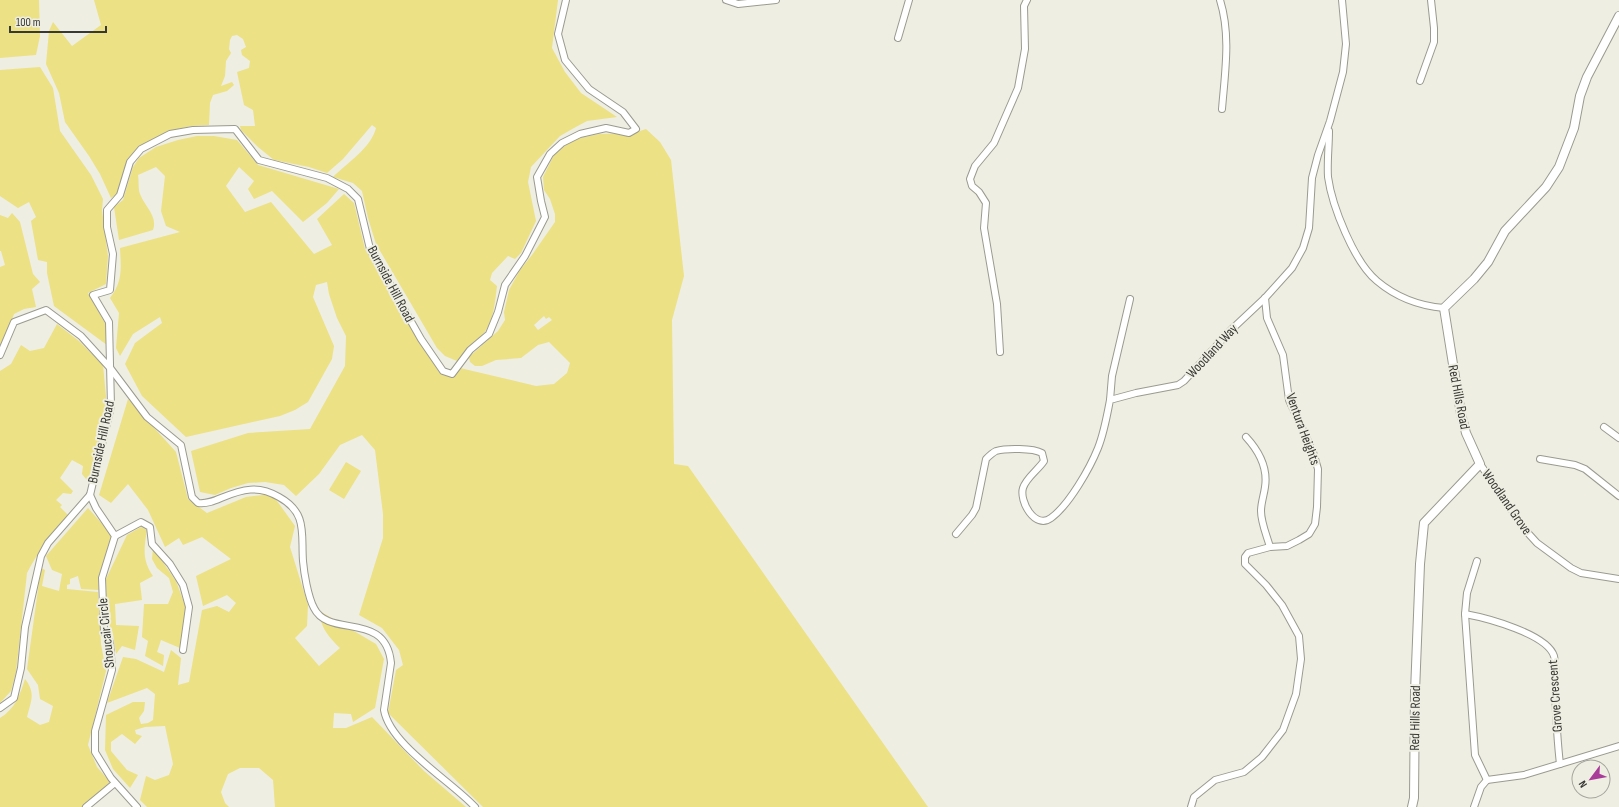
<svg xmlns="http://www.w3.org/2000/svg" width="1619" height="807" viewBox="0 0 1619 807" font-family="'Sofia Sans Condensed',sans-serif">
	<style>
		.green { fill: #ece184; fill-rule: evenodd }
		.lines { fill: none; stroke-linecap: round; stroke-linejoin: round }
		.street-casing { stroke: #9b9a90; stroke-width: 8 }
		.secondary-casing { stroke: #9b9a90; stroke-width: 10 }
		.street { stroke: #fff; stroke-width: 6 }
		.secondary { stroke: #fff; stroke-width: 8 }
		.labels { text-anchor: middle; dominant-baseline: central; stroke-width: 4; stroke-linejoin: round; paint-order: stroke }
		.street-label { font-size: 14px; fill: #383834; stroke: #efeee3 }
	</style>
	<rect width="100%" height="100%" fill="#efeee3"/>
	<g class="green">
		<polygon points="0,0 39,0 40,36 36,55 0,58"/>
		<path d="M94,0H558L552,48L565,72L581,93L617,117L587,121L574,128L560,136L531,167L528,182L536,221L521,253L515,259L508,256L492,273L490,280L497,286C495,301 494,322 483,334C479,339 473,342 469,347C464,352 462,358 457,361L445,356L437,348L376,244L368,218L362,191L353,183L333,177C347,163 371,148 376,128L372,125L343,159L327,173L309,167L274,160L258,147L241,130L240,126H255L253,110L244,105L237,72L249,68L250,61L242,55L241,50L246,47L243,39L237,35L232,36L230,40L229,49L231,53L226,61L225,76L221,86L232,82L234,85L227,91L213,95L210,103L209,125L191,126L169,131L140,147L120,192L111,198L100,174L89,156L65,122L59,93L46,64L49,31L53,22L72,46L101,25Z"/>
		<polygon points="40,67 53,88 60,131 91,175 103,199 102,210 108,256 106,284 88,293 106,325 107,345 54,306 47,273 47,262 38,260 31,221 36,217 29,202 18,208 0,196 0,70"/>
		<path d="M646,129L660,142L671,160L684,276L672,320L674,464L688,466L928,807H483L388,713L396,670L403,665L399,650L382,628L359,615L383,538V514L375,450L362,435L340,445L319,474L296,496L284,485L265,482L248,483L231,488L215,495L200,492L191,451L248,433L310,429L345,366L346,336L337,318L329,294L327,282L316,285L313,297L334,346L332,359L308,402L295,410L280,416L186,437L142,396L125,364L135,343L162,323L160,317L133,334L120,356L116,348L119,313L110,298C123,281 121,268 120,248L180,232L166,226L161,211L165,176L156,167L138,175C139,181 138,189 140,194C145,207 158,216 153,230L119,240L114,207L123,200L133,167L139,158L156,147L178,140L197,136H214L237,140L258,165L339,189L327,203L303,222L272,191L254,199L248,189L254,181L239,167L226,186L245,212L271,202L314,254L332,245L317,219L344,194L354,203L365,249L439,372L450,376L460,368L536,386L554,384L567,373L570,363L549,342L538,345L521,358L496,360L482,366H475L470,362L469,357L498,331L505,320L504,312L509,290L520,270L532,255L555,222V214L550,199L544,190L543,177L554,155L572,140L599,134L634,133ZM544,316L546,319L549,317L552,320L538,330L534,325Z"/>
		<polygon points="12,213 20,222 33,274 40,282 32,289 36,307 24,309 14,314 10,325 11,334 8,347 0,357 0,267 5,265 1,251 0,251 0,215 8,218"/>
		<path d="M57,324L79,341L103,365L107,407L93,484H90L82,474L83,466L72,460L60,478L73,491L71,494L63,493L56,500L62,505L60,507L69,516C53,534 38,551 27,573L16,672L11,691L0,703V371L11,364L21,345L30,351L44,348Z"/>
		<path d="M128,399L176,452L188,499L207,513L246,497L272,494L295,526L290,547L308,605L307,626L295,638L319,666L340,648C327,635 322,629 318,610L376,644L384,659L375,708L353,722L351,714L334,713L333,728H346L372,717L424,771L466,807H275L273,780L259,768H240L228,774L221,792L225,803L229,807H147L140,800L146,776L155,780L169,775L173,764L165,726L145,727L135,730L136,734L142,736L135,744L122,734L111,742V751L127,770L138,775L130,788L113,769L105,750L106,715L133,702H145L144,711L139,718L141,724L148,723L153,720L155,694L147,688L107,703L123,657L136,659L164,672L171,650L181,658L178,685L189,682L202,610L217,606L229,612L236,603L227,595L203,606L196,576L231,559L202,537L183,545L179,538L165,547L148,510L128,484L111,503L99,495Z"/>
		<polygon points="346,462 361,471 344,499 329,490"/>
		<path d="M88,508L112,535L98,579L99,590L81,589L78,576L70,579V584L67,585V589L98,592L101,644L106,671L88,745L97,767L110,782L83,807H0V718C15,709 20,695 25,679C36,693 31,701 27,717L40,725L49,722L53,706L40,699L38,685L27,669L41,568L45,570L42,586L59,591L62,574L52,570L46,556Z"/>
		<path d="M141,527L147,530C144,548 142,560 153,576L140,583L142,600L115,604L116,625L139,626L135,650L122,646L116,654L113,634L107,618L106,579L127,535Z"/>
		<polygon points="153,548 176,581 186,608 180,648 161,640 157,652 164,655 163,666 145,656 148,641 142,637 144,604 168,604 173,592 169,578 157,568 152,559"/>
	</g>
	<g class="lines">
		<defs>
			<g id="street">
				<polyline points="726,0 738,4 776,0"/>
				<path d="M1220,0C1231,35 1225,72 1222,109"/>
				<polyline points="898,38 909,0"/>
				<polyline points="1420,81 1434,42 1434,28 1431,0"/>
				<path d="M1329,131C1329,146 1327,162 1328,177C1332,206 1354,262 1377,281C1396,297 1420,306 1444,308"/>
				<polyline points="1000,352 997,304 984,228 986,203 979,192 972,186 970,179 975,166 994,143 1018,88 1025,49 1024,6 1027,0"/>
				<path d="M0,355L14,322L46,310L81,336L111,369L147,417L181,445L192,497L198,503C207,504 214,501 221,498C243,489 258,485 279,497C308,513 301,534 303,561C304,573 308,597 314,608C329,639 386,610 391,663L384,710C390,745 451,781 475,807"/>
				<polyline points="1110,400 1112,376 1130,299"/>
				<polyline points="1604,427 1619,438"/>
				<path d="M1246,437C1258,450 1268,468 1265,487C1264,495 1261,503 1261,511C1261,523 1267,536 1270,547"/>
				<polyline points="1540,459 1575,465 1585,469 1619,496"/>
				<polyline points="1480,464 1527,532 1537,543 1571,568 1581,573 1619,579"/>
				<polyline points="90,495 96,508 115,536 102,578 104,632 110,642 112,670 95,731 95,752 111,778 137,807"/>
				<path d="M956,534L972,515L976,508L986,459C989,456 992,453 996,451C1006,448 1033,448 1042,453L1044,461C1038,470 1026,478 1023,488C1019,501 1035,530 1051,518C1069,505 1090,468 1098,448C1104,433 1107,416 1110,400L1136,393L1178,385L1184,381L1231,330L1265,298L1292,268L1303,248L1309,228L1312,178L1318,155L1330,121L1343,72L1346,44L1342,0"/>
				<polyline points="115,536 141,522 150,527 152,544 170,564 183,585 189,607 183,650"/>
				<polyline points="1477,561 1467,593 1465,614 1475,755 1487,780"/>
				<path d="M1465,614C1487,618 1547,634 1554,656C1556,663 1555,682 1555,690C1556,715 1557,739 1560,764"/>
				<polyline points="0,708 14,698 21,668 25,627 41,556 48,543 90,495 111,406 109,322 93,295 110,290 113,254 107,227 107,210 120,195 130,162 141,149 170,134 193,130 235,129 259,160 327,178 348,189 358,199 370,249 421,339 443,371 452,374 470,350 489,334 498,312 505,285 525,256 545,217 541,201 537,177 550,154 562,143 580,134 606,128 629,133 636,129 623,112 589,89 565,60 558,34 566,0"/>
				<polyline points="1487,780 1524,775 1619,746"/>
				<polyline points="86,807 115,783"/>
				<polyline points="1191,807 1194,797 1215,780 1244,772 1262,757 1283,730 1296,694 1301,659 1299,636 1282,605 1266,585 1245,564 1245,557 1248,553 1270,547 1287,546 1299,540 1309,534 1315,524 1317,507 1318,469 1313,452 1289,400 1283,355 1267,318 1265,298"/>
				<polyline points="1474,807 1481,787 1487,780"/>
			</g>
			<polyline id="secondary" points="1412,807 1414,798 1415,692 1420,564 1424,523 1480,464 1466,433 1461,414 1444,308 1474,279 1488,262 1505,231 1546,187 1559,167 1574,128 1580,96 1587,77 1619,16"/>
		</defs>
		<use href="#street" class="street-casing"/>
		<use href="#secondary" class="secondary-casing"/>
		<use href="#street" class="street"/>
		<use href="#secondary" class="secondary"/>
	</g>
	<g class="labels">
		<g class="street-label">
			<text transform="translate(391 284) rotate(62)">Burnside Hill Road</text>
			<text transform="translate(1212 351) rotate(-47)">Woodland Way</text>
			<text transform="translate(1459 397) rotate(79)">Red Hills Road</text>
			<text transform="translate(1303 429) rotate(70)">Ventura Heights</text>
			<text transform="translate(101 442) rotate(-78)">Burnside Hill Road</text>
			<text transform="translate(1507 502) rotate(55)">Woodland Grove</text>
			<text transform="translate(106 633) rotate(-96)">Shoucair Circle</text>
			<text transform="translate(1555 696) rotate(-94)">Grove Crescent</text>
			<text transform="translate(1415 718) rotate(-89)">Red Hills Road</text>
		</g>
	</g>
	<g transform="translate(1591 779) rotate(238)"><circle r="19" fill="#efeee3" stroke="#a6a59d"/>
	<path d="M0-3L7 15L0 10L-7 15Z" fill="#a93b99"/>
	<text y="-6" font-size="11" font-weight="bold" text-anchor="middle" fill="#383834">N</text>
	</g>
	<path d="M10 26v6h96v-6" fill="none" stroke="#383834" stroke-width="2"/>
	<text x="16" y="26" font-size="12" fill="#383834" stroke="#efeee3" stroke-width="3" paint-order="stroke">100 m</text>
</svg>
